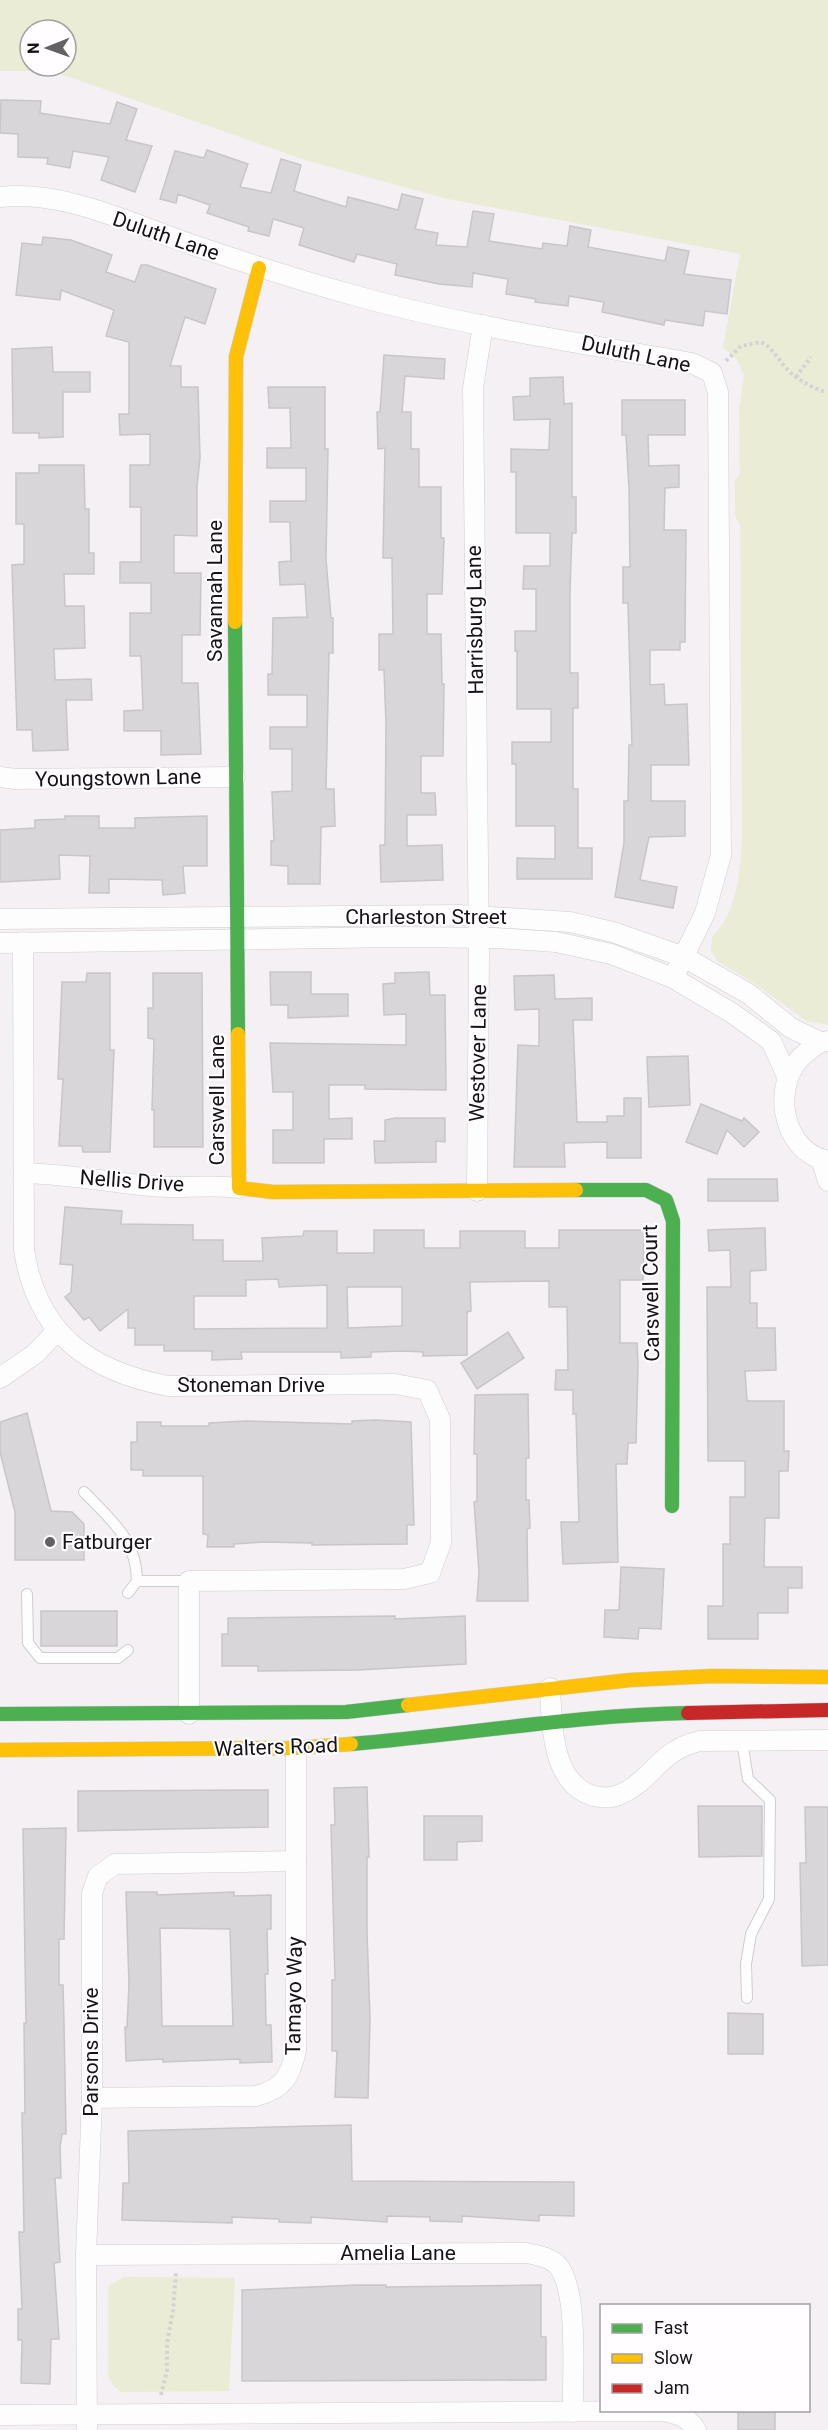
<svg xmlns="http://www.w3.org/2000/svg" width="828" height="2430" viewBox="0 0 828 2430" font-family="Roboto,sans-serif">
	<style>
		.green { fill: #ebecd6; fill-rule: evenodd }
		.building { fill: #d9d6d9; stroke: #c9c5c8; stroke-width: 1.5; fill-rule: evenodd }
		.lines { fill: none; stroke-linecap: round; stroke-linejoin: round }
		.lane-casing { stroke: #d0cdd0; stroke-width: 12 }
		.street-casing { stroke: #d0cdd0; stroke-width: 21 }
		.fast-casing { stroke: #d0cdd0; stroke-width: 15 }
		.slow-casing { stroke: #d0cdd0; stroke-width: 15 }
		.jam-casing { stroke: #d0cdd0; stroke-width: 15 }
		.path { stroke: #d4d3d4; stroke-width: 4; stroke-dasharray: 3 3; stroke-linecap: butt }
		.lane { stroke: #fdfdfd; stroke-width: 10 }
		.street { stroke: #fdfdfd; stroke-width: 20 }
		.fast { stroke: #4caf50; stroke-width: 14 }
		.slow { stroke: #ffc107; stroke-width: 14 }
		.jam { stroke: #c62828; stroke-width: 14 }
		.poi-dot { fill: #646064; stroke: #fffdff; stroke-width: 2 }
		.labels { text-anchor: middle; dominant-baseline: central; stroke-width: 4.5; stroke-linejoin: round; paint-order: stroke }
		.street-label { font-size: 21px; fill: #161316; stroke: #fffdff }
		.poi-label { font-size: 21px; fill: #161316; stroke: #fffdff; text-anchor: start }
	</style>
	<rect width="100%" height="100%" fill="#f4f0f4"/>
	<g class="green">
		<path d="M0,0H828V1025L806,1021L754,983L717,961L711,950L712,937C738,912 741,868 742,833L740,525L735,516V480L740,474L739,410L744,375L737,360L723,347L740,254L448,199L305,160L52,71H0ZM30,30H66V66H30Z"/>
		<polygon points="124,2277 235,2278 229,2391 121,2392 113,2385 108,2375 108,2286"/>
	</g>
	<g class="building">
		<polygon points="1,100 41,101 40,113 110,124 117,102 137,109 126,140 152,146 135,192 101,180 109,157 73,151 70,168 47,164 48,158 18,157 18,134 0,133"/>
		<polygon points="207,150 248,164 240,187 271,193 281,159 301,165 294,191 346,207 348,197 398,210 402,194 423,199 415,229 438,233 436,245 467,247 473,211 494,214 489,241 542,249 543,243 567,246 570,226 591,230 588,247 665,261 668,247 689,251 684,274 731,280 727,314 705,311 703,326 665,320 664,325 602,312 604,302 569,296 568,306 535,302 536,299 506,294 508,279 473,273 472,287 439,284 395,275 397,264 357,254 354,262 299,245 304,228 273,219 269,236 248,231 249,227 207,213 210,205 178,194 176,203 160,199 175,151 204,158"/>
		<polygon points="43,237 71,240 112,255 106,272 135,282 141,265 147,265 216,289 205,324 185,317 170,366 181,366 181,387 198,387 200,458 197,486 197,536 174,535 174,573 201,573 200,635 182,635 182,683 198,683 201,754 161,755 161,731 124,731 124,711 143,710 141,656 130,656 130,613 151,613 151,583 120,583 120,562 141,562 141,507 130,507 130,465 150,465 150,434 120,435 119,414 129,414 129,342 106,336 114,310 61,290 60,300 16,295 22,243 42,245"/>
		<polygon points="52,347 53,372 90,372 90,392 63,392 63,437 39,438 39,433 13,433 12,349"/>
		<polygon points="384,355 445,359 444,379 405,376 402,412 411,412 411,449 419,449 419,487 441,487 441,538 444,538 442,594 427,594 427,634 441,634 442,684 444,684 443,756 421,756 421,793 435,793 436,815 407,815 407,846 442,845 443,880 381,882 380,845 385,845 386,724 384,670 379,670 379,634 393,634 392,558 383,558 385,448 378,449 377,412 380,412"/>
		<polygon points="563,377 564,404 572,403 572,497 576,497 576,533 572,533 570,590 570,673 578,673 578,708 573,708 573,789 578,789 578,848 592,848 592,879 517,879 517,858 555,859 555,826 516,826 516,764 512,764 512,742 551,742 551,709 517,709 517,651 515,651 515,631 536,631 536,589 523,589 524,566 550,566 550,533 516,533 516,472 511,472 511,449 549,450 550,419 514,420 513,397 530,396 530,378"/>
		<polygon points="268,387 325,387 325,449 328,449 326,559 331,618 333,618 333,653 329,653 326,789 334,789 335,826 321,827 320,884 288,884 288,866 271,865 271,841 274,841 272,792 292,791 292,749 270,749 270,727 307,727 307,695 268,695 268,674 272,674 273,618 307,617 305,584 280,585 279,562 291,561 290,522 270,522 270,501 306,501 306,468 267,468 267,448 291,448 290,408 269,408"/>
		<polygon points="622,400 685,400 685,435 648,435 649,466 679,465 679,487 665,488 664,530 686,530 685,642 680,642 680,650 650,650 650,685 664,684 665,705 687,704 689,765 651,765 651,801 685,801 685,836 649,837 640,880 677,887 673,908 615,897 624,843 624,801 628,801 629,745 632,745 628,603 623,603 623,567 630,567 629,489 626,435 622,435"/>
		<polygon points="39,465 84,465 85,509 89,509 89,553 94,553 94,574 64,574 65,606 84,606 85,648 54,649 55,680 91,679 92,700 66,700 68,750 33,751 32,730 17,730 12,565 24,564 24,524 16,524 16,473 39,473"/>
		<polygon points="65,816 99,816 99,828 135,828 135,818 207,816 207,866 183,866 185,893 163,895 162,880 109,879 109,893 89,893 90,856 59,855 60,879 0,882 0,830 35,828 35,820 65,819"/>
		<polygon points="270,972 311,972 311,994 348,994 348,1016 288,1018 288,1005 271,1005"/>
		<polygon points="429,972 430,995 445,995 446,1090 365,1089 365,1085 329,1085 329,1119 352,1118 352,1139 324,1139 324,1163 273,1163 273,1130 293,1130 293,1092 273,1092 270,1043 406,1045 406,1014 384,1015 383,984 395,983 395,973"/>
		<polygon points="87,973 110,973 110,1050 114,1050 110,1152 83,1152 82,1146 59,1146 63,1079 58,1079 62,982 86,982"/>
		<polygon points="153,973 202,973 203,1147 154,1147 154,1110 152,1110 154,1039 148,1038 148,1008 153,1008"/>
		<polygon points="554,975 555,999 592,998 592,1020 573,1020 577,1122 607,1122 607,1116 624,1116 624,1098 641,1098 641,1158 607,1158 607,1142 564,1143 565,1167 514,1167 518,1045 539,1046 539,1009 515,1010 514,976"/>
		<polygon points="688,1056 690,1105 649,1107 647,1057"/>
		<polygon points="701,1104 742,1121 744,1118 759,1132 744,1147 727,1130 717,1154 686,1142"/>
		<polygon points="395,1118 445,1118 445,1142 436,1141 436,1162 375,1163 374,1141 385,1141 385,1120"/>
		<polygon points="708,1179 777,1179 778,1201 708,1201"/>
		<path d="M65,1207L122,1211L121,1224L193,1225V1240H223V1261H263L262,1238L303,1236L304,1231H337V1253H374V1230H424V1248H460V1231H525V1248H559V1230H644L643,1280H620V1343H637L638,1365L636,1443H628L627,1464H616L618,1562L563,1564L561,1522H579L576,1414H573V1390H555L556,1370H568L567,1307H549V1281L470,1282L471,1311L467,1312V1355L423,1356V1352L404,1351L371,1352V1357L341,1358V1352H241L242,1359L212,1360V1351H164V1345H135V1328H128V1309L100,1331L89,1317L84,1320L65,1297L71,1292L73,1265L60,1264ZM278,1279L279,1287L327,1285V1328L194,1329V1296H246V1280ZM347,1287H402V1326L348,1328Z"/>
		<polygon points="765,1228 766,1270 750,1271 750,1303 757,1303 757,1328 775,1328 776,1370 745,1371 747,1401 784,1401 784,1451 789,1451 788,1471 779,1471 779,1518 765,1518 764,1567 802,1567 802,1588 788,1588 788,1613 758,1613 758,1639 708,1639 708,1606 723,1606 723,1544 730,1544 730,1497 745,1497 745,1461 708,1461 707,1287 731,1287 730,1250 709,1251 708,1230"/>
		<polygon points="508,1332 524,1358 477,1389 461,1363"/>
		<polygon points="528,1394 529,1458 526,1458 526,1500 529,1500 530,1528 527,1529 528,1601 477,1601 479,1572 474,1502 477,1501 477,1454 474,1454 475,1395"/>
		<polygon points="27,1413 51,1511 72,1512 84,1524 84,1560 15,1560 15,1512 0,1452 0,1422"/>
		<polygon points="376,1420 411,1422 414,1525 407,1525 407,1544 312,1545 312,1543 264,1542 234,1544 234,1547 207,1547 208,1535 203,1534 203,1476 143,1476 143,1470 131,1470 131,1442 137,1442 137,1422 161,1422 161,1426 209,1426 209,1423 246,1421 352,1424 352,1421"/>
		<polygon points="621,1567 664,1569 661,1629 639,1628 638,1639 604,1637 605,1610 619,1610"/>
		<rect x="41" y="1611" width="76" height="35"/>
		<polygon points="395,1616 395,1619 465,1616 466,1664 358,1670 258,1671 258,1666 222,1666 222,1634 228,1634 228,1618"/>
		<polygon points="367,1787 369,1857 367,1857 367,1932 370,2019 368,2098 335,2097 337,2051 332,2051 332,1980 335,1980 331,1825 335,1825 334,1788"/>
		<polygon points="268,1790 268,1827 78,1831 78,1791"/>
		<polygon points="698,1806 762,1806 762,1856 699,1857"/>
		<polygon points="805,1807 828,1807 828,1965 802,1966 800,1863 806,1863"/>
		<polygon points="424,1816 482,1816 482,1841 457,1842 457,1860 424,1860"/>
		<polygon points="66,1828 64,1939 59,1939 59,1985 63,1985 64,2023 66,2134 62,2134 60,2147 61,2178 55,2178 60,2262 54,2263 59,2339 51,2339 50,2384 21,2383 22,2340 18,2340 18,2309 22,2309 19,2232 24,2232 22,2113 25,2113 24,2023 26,2023 23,1829"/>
		<path d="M126,1892H157V1895L234,1892V1896L271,1895V1929H267L268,1974H265L266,2025H271L272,2062L240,2063V2059L163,2062V2059L126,2061L125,2027H127L129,1984ZM160,1928L230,1929L233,2026H162Z"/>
		<polygon points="728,2013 763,2014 763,2054 728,2054"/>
		<polygon points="351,2125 352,2181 574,2182 574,2216 539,2215 539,2221 462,2216 462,2222 430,2221 430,2217 387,2216 387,2222 311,2217 311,2223 279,2222 279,2219 232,2217 232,2223 122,2220 123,2183 129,2183 128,2131"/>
		<polygon points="357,2285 386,2285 386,2287 541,2285 541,2337 546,2337 546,2380 242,2381 242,2290"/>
		<rect x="738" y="2411" width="37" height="19"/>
	</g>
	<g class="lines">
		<defs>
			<g id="lane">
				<path d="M84,1492C111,1520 137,1540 137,1581H189"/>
				<polyline points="128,1593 137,1581"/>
				<polyline points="27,1594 28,1643 40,1658 118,1658 128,1650"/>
				<polyline points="742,1741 748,1779 770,1800 769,1899 751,1934 746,1964 747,1998"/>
			</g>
			<g id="street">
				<path d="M0,197C65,190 132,224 193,245C246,263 299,280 353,295C464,326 580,343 692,363L712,373L718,392L721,855L705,913L673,978"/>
				<polyline points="0,777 15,779 235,777"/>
				<polyline points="0,919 460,915 570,922 613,932 684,957 749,994 791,1028 820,1042"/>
				<path d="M23,942L24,1250C37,1334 89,1371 168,1386L395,1384L427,1390L440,1419L441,1543L430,1573L404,1579L189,1581V1714"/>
				<polyline points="0,943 398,937 495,938 556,942 611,954 673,978 732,1013 771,1041 787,1076"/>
				<path d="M828,1041C819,1042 814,1046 807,1052C770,1079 779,1151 828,1161"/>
				<polyline points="821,1159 828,1181"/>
				<path d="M24,1173C67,1174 108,1182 150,1186C180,1189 209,1184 239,1188"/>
				<polyline points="477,1191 479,957 473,388 483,325"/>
				<polyline points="0,1378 35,1354 57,1331"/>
				<path d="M550,1688C552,1724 551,1784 594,1796C603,1798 613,1798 621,1794C654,1779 659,1750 700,1741L828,1740"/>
				<path d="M92,2098L256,2096C283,2089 290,2077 296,2051V1748"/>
				<path d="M86,2255L526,2253C537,2255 553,2258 559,2267C579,2294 572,2377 573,2412"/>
				<path d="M0,2415L661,2411C676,2413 688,2416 696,2430"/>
				<polyline points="87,2430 86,2255 92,2098 92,1893 98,1876 115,1864 296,1861"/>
			</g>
			<g id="fast">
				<polyline points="235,622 238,1034"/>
				<polyline points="576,1190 646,1190 666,1200 673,1221 672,1506"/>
				<polyline points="0,1714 346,1712 408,1705"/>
				<path d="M351,1744C463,1735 575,1715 688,1713"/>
			</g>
			<g id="slow">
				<polyline points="235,622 236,357 259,268"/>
				<polyline points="238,1034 239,1188 273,1192 576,1190"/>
				<polyline points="408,1705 630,1680 713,1676 828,1677"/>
				<polyline points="0,1750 296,1748 351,1744"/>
			</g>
			<polyline id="jam" points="688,1713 828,1710"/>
		</defs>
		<use href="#lane" class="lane-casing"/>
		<use href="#street" class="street-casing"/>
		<use href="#fast" class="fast-casing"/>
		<use href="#slow" class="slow-casing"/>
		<use href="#jam" class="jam-casing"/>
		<g class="path">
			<path d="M726,361L741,346L761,342C771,347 774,353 781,362C792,377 808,386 825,392"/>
			<polyline points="796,377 811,357"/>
			<polyline points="161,2395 167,2371 167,2343 173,2311 176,2272"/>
		</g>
		<use href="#lane" class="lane"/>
		<use href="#street" class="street"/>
		<use href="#fast" class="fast"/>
		<use href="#slow" class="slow"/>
		<use href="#jam" class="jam"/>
	</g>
	<circle class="poi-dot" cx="50" cy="1542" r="6"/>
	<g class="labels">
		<g class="street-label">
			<text transform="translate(166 236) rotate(19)">Duluth Lane</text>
			<text transform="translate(636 354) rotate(12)">Duluth Lane</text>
			<text transform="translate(215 591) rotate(-90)">Savannah Lane</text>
			<text transform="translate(475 620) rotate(-91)">Harrisburg Lane</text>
			<text transform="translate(118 778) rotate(-1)">Youngstown Lane</text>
			<text x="426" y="917">Charleston Street</text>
			<text transform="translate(478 1053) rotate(-89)">Westover Lane</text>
			<text transform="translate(217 1100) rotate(-90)">Carswell Lane</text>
			<text transform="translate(132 1181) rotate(4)">Nellis Drive</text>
			<text transform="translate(651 1293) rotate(-91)">Carswell Court</text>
			<text x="251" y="1385">Stoneman Drive</text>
			<text transform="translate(276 1747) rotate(-2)">Walters Road</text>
			<text transform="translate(294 1996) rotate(-89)">Tamayo Way</text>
			<text transform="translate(91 2052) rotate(-90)">Parsons Drive</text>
			<text x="398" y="2253">Amelia Lane</text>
		</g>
		<g class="poi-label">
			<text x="62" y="1542">Fatburger</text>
		</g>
	</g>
	<rect x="600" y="2304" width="210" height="108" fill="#fffdff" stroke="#a29fa2" stroke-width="1.5"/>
	<rect x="612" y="2324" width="30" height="9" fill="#4caf50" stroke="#a29fa2" stroke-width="1.5"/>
	<text x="654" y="2334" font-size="18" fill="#161316">Fast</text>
	<rect x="612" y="2354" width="30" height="9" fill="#ffc107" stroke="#a29fa2" stroke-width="1.5"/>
	<text x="654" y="2364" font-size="18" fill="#161316">Slow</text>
	<rect x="612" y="2384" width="30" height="9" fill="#c62828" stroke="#a29fa2" stroke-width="1.5"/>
	<text x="654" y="2394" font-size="18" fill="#161316">Jam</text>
	<g transform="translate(48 48) rotate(269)"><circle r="28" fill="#fffdff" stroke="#a29fa2" stroke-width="1.5"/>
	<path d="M0-4.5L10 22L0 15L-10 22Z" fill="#646064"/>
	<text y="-9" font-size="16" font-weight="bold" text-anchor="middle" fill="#161316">N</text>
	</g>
</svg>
